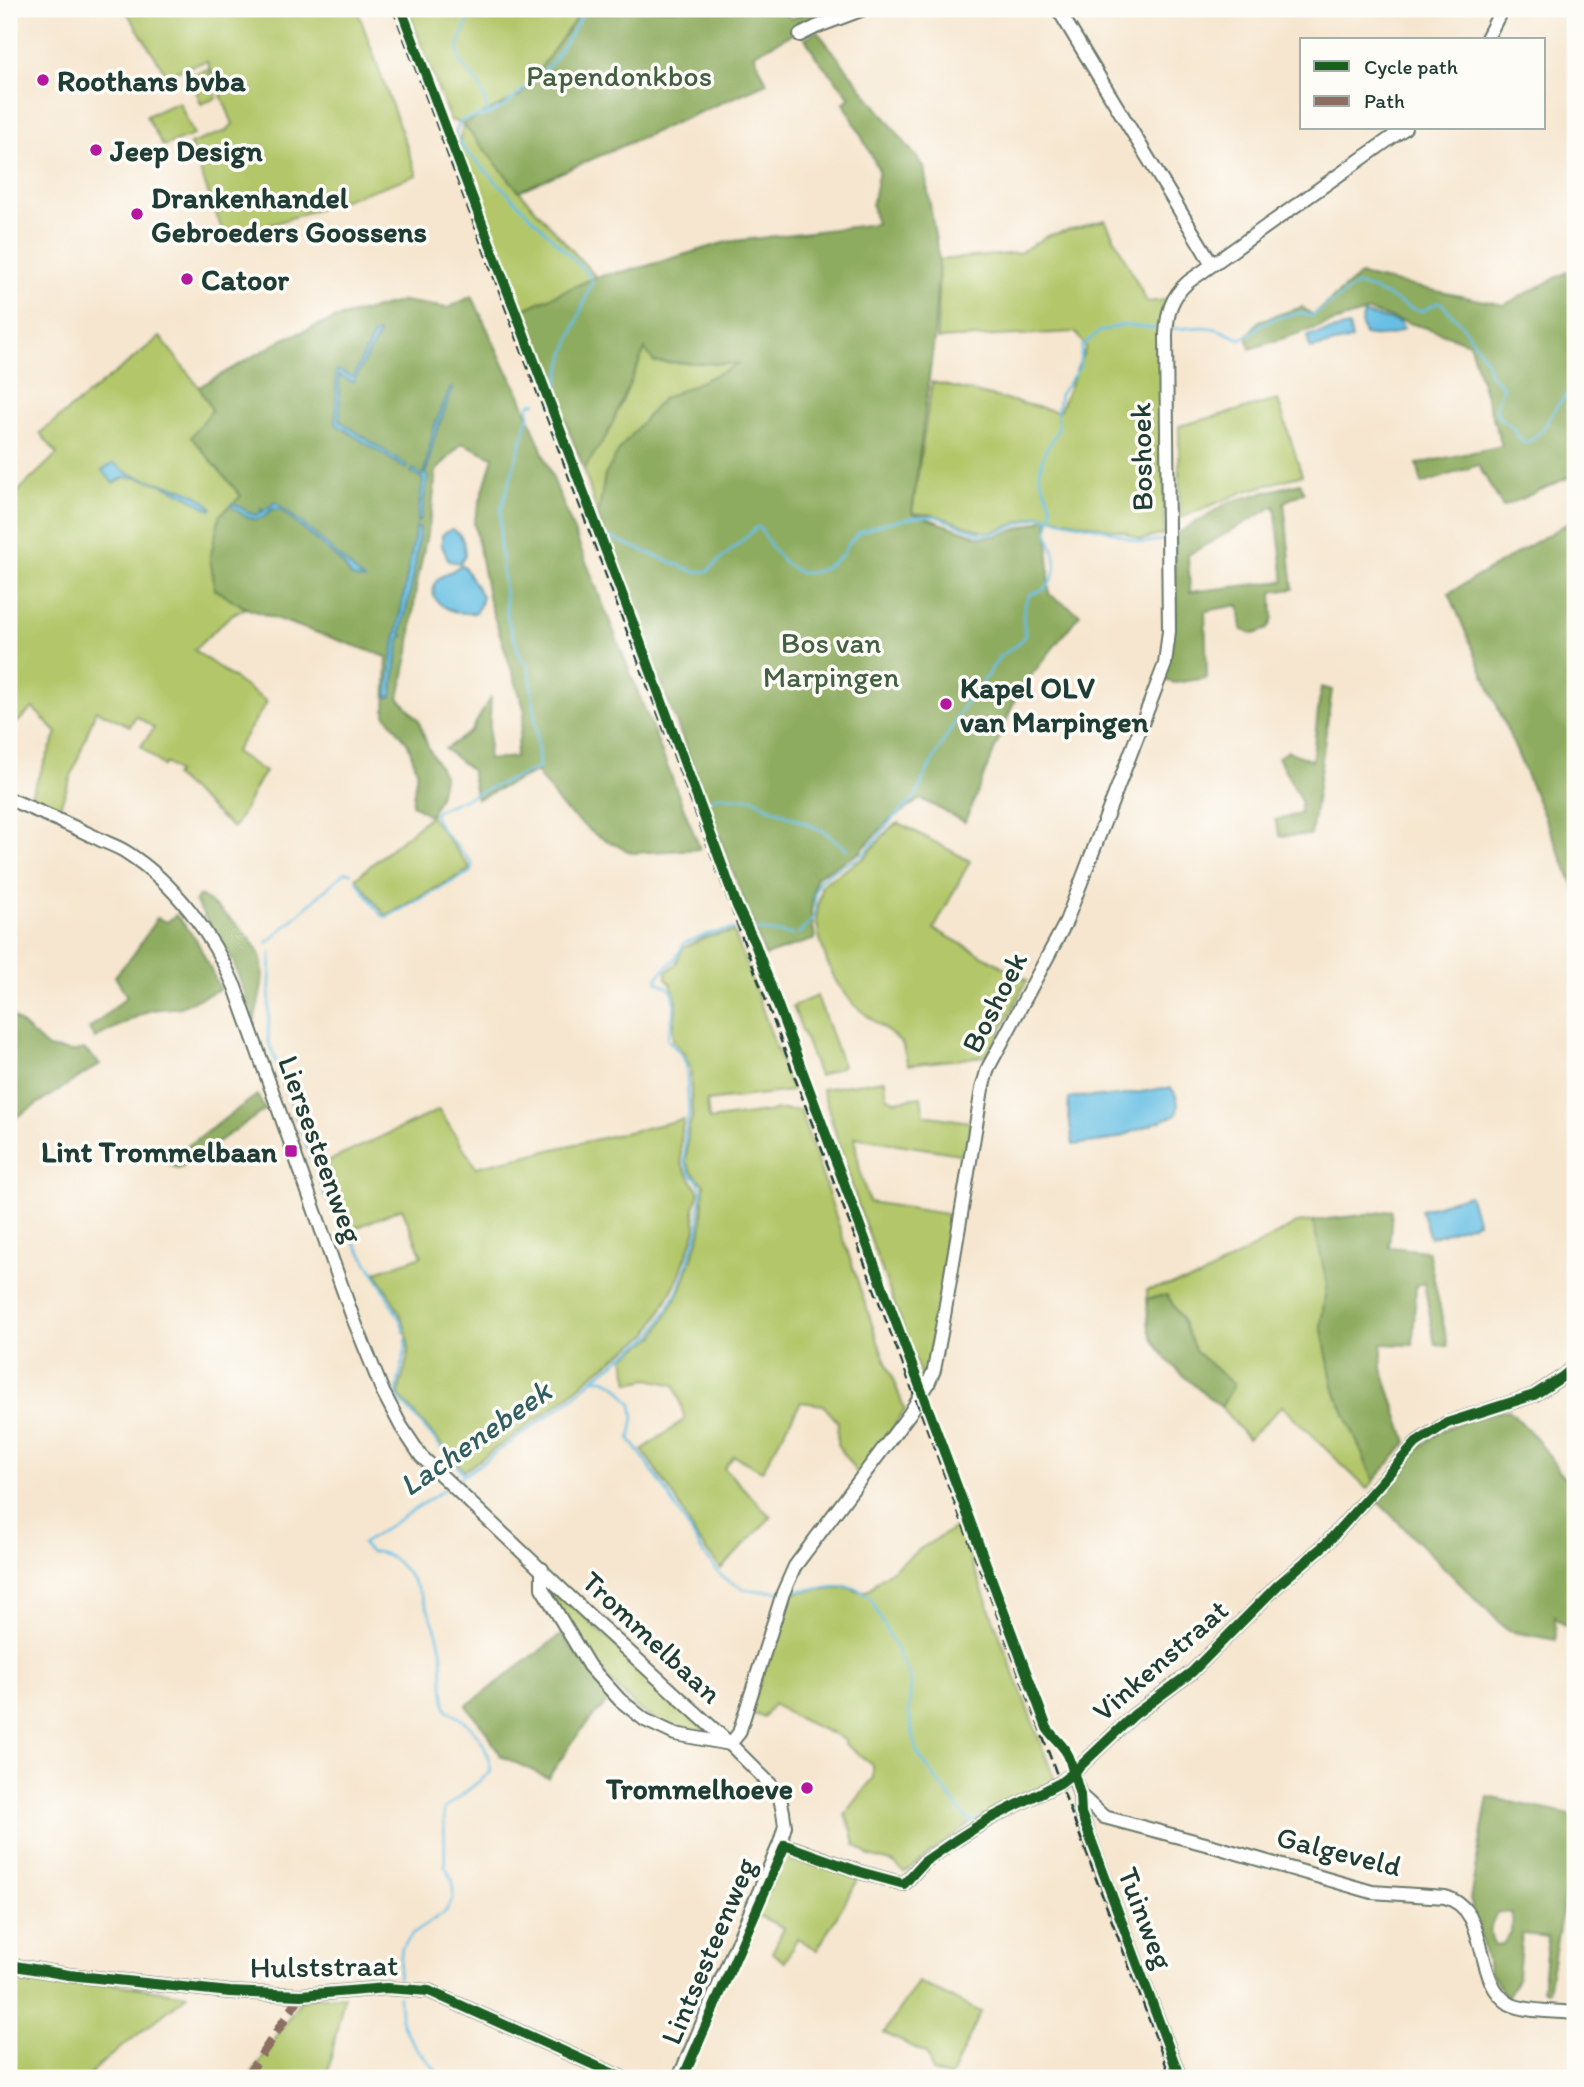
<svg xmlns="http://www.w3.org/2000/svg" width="1584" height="2087" viewBox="0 0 1584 2087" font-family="Itim,sans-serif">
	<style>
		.green { fill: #b3c76a; stroke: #69824f; stroke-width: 2 }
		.forest { fill: #8eac5e; stroke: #567449; stroke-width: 2; fill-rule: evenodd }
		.water { fill: #67bfe4; stroke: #437e8c; stroke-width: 2 }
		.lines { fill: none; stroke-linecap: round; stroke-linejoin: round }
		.stream { stroke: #67bfe4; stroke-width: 2.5 }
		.minor-casing { stroke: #6a786a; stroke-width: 16 }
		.minor { stroke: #fff; stroke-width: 12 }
		.rail { stroke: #1f3d34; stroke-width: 2.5; stroke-dasharray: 10 5; stroke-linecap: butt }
		.quiet { stroke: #8d6e63; stroke-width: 9; stroke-dasharray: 18 9; stroke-linecap: butt }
		.cycleway-casing { stroke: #fdfcf7; stroke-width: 15 }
		.cycleway { stroke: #1b5e20; stroke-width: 10 }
		.poi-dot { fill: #b5179e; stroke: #fdfcf7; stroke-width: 2.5 }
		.labels { text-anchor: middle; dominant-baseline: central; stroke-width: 7; stroke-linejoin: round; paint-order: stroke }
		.park-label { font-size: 30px; fill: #446042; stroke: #fdfcf7 }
		.poi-label { font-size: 30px; font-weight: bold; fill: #1f3d34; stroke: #fdfcf7; text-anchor: start }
		.street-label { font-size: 30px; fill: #1f3d34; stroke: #fdfcf7 }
		.water-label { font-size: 32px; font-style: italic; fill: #315e60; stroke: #fdfcf7 }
	</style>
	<rect width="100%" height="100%" fill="#fdfcf7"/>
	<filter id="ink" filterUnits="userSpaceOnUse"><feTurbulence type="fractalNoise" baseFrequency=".0143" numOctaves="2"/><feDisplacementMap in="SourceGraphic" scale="14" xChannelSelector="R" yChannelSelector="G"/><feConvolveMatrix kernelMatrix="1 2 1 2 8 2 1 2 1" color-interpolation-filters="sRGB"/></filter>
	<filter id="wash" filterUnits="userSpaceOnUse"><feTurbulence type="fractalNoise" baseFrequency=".00686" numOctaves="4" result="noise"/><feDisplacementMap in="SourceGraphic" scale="28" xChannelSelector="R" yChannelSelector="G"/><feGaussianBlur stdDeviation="1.57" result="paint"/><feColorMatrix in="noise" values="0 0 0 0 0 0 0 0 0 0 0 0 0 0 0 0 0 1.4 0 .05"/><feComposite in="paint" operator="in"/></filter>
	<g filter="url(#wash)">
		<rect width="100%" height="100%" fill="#f6e6cf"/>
		<g class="green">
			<polygon points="125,9 357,9 417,175 226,240 190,144 226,131 233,124 207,61 166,74"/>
			<polygon points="408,9 583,9 521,96 463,124 519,191 596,277 522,310 458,149 463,124 450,120"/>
			<polygon points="208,69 217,98 201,104 190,75"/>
			<polygon points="179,102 194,135 163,146 146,116"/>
			<polygon points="1105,220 1147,302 1167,300 1164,534 1141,540 1125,532 1040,515 992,532 981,531 935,515 912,513 932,382 1059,412 1086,347 1075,332 937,339 939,260 1019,253 1047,236"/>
			<path d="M403,301L432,394L215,590L246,608L231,615L194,650L267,702L235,752L265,772C251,789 247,811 233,828L174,776L177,772L166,763L163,766L141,746L154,728L136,716L130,726L96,710L59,809L30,797L57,733L33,708L12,727L9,723V500L57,454L40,433L160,337L199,387L212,410L284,339L335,319Z"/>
			<polygon points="645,348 654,362 741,364 605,475 598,516 584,469 608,433"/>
			<polygon points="1278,400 1302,475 1246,491 1180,518 1179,426"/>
			<polygon points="430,816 471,869 386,916 356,878"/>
			<polygon points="899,823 970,861 934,929 1027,980 992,1049 986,1056 908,1065 902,1043 854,1005 837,983 828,965 820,939 816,919 822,884 864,858 891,827"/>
			<polygon points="734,932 792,1091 707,1101 709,1120 779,1110 800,1110 877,1339 905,1410 859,1476 837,1444 838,1422 823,1405 801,1402 762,1471 734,1456 724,1468 771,1517 721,1569 696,1537 676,1499 642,1450 685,1419 675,1385 648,1379 629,1383 624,1357 655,1336 681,1289 701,1231 704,1185 691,1171 686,1162 688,1131 692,1116 690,1068 685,1055 673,1041 673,1031 677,1001 671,984 666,979 666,972 676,964 683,948 706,937"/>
			<polygon points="817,996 843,1066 819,1076 793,1006"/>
			<polygon points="885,1080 887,1097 894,1101 921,1097 924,1115 970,1122 966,1155 854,1137 861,1176 869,1202 953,1215 927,1372 922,1379 858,1205 822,1089"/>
			<path d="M439,1110L476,1167L684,1119C681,1129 680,1154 682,1164C685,1173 695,1183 699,1193L694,1208L696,1229L678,1279L649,1333L591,1376L565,1399L464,1471L399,1396C399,1381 407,1368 408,1353C411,1324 390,1297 376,1272L422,1256L402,1208L349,1231L326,1195L316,1167Z"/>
			<polygon points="1313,1221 1327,1283 1321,1324 1333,1386 1374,1481 1367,1489 1282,1406 1248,1439 1221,1407 1234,1385 1196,1352 1181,1318 1167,1295 1147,1299 1147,1290 1199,1278 1297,1223"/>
			<polygon points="958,1526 1055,1781 969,1824 904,1873 894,1863 870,1856 855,1845 852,1830 845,1815 873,1778 873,1765 845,1744 845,1740 791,1715 773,1704 764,1717 750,1713 788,1595 801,1591 847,1587 860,1592 869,1590 881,1578 920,1549"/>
			<polygon points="548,1583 710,1735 673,1731 639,1710 609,1680 547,1590"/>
			<polygon points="787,1851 859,1878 817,1950 797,1938 785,1962 772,1953 784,1928 757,1915"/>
			<polygon points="9,1969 188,1995 104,2061 86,2078 9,2078"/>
			<polygon points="918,1982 981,2012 950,2078 932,2072 929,2060 926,2053 884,2033"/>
			<polygon points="344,1996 328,2072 336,2078 249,2078 302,1998"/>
		</g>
		<g class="forest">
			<polygon points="583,9 783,9 791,19 813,9 852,9 792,34 754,54 767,83 519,191 463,124 521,95"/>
			<polygon points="817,31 924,167 939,260 934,339 912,513 980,537 996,536 1038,522 1048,516 1049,594 1080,614 1018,692 965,822 921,799 888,821 859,853 816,877 811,912 815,939 765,956 598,516 605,475 621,447 662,399 739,364 654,362 645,349 608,433 584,469 522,310 596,277 643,267 726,242 876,224 872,205 879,170 844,103 850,97 816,57 805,38"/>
			<polygon points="1575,268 1575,486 1569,477 1503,507 1478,465 1422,484 1417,464 1502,446 1469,343 1433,330 1368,311 1250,349 1247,336 1259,321 1302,307 1313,315 1360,275 1504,305"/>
			<polygon points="472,296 505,367 518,390 700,849 632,853 594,834 563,808 536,772 477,799 471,770 445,749 471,731 491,697 488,760 515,757 525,711 489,601 474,522 493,457 462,443 436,471 432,509 416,588 409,651 399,698 418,719 428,747 444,775 439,797 430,816 412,804 417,771 408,744 385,714 387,657 246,608 215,589 210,558 220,515 241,496 191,437 212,410 199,387 284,339 335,319 403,301 448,308"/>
			<path d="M1300,483L1304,492L1284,502L1293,589L1272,592L1273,619L1268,629L1254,634L1242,630L1239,605L1205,611L1207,678L1175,683L1164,680L1174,619L1175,535L1229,502ZM1275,506L1284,581L1190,592L1188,555Z"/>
			<polygon points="1575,519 1575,889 1449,593"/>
			<polygon points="1321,687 1332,690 1311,835 1280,836 1275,820 1300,814 1301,801 1278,757 1288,751 1312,761"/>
			<path d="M200,895C220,910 254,935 261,959C266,978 258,1002 255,1020L233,961L195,901Z"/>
			<polygon points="176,915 196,939 220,989 181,1007 150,1010 95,1038 89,1029 127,997 115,976 134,954 157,918 167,922"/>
			<polygon points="9,1013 48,1048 71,1052 84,1049 100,1064 9,1122"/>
			<polygon points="257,1095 265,1110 178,1169 166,1162"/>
			<path d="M1392,1210L1389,1247L1428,1251L1448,1346L1435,1345L1424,1283L1416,1285L1413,1345L1382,1344V1369L1407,1442L1374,1481L1333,1386L1321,1324L1327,1283L1313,1221C1339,1217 1366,1216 1392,1210Z"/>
			<path d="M1167,1295L1181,1318L1196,1352L1234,1385L1221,1407C1199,1390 1158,1358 1150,1332C1147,1322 1148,1309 1147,1299Z"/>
			<path d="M1509,1410L1538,1440L1568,1484L1575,1487V1617L1572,1615L1565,1627L1555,1616L1556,1640L1508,1631L1373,1497C1393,1476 1411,1451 1436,1435C1456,1420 1485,1415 1509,1410Z"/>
			<polygon points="561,1635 611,1698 581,1730 548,1778 501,1756 484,1728 466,1706"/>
			<path d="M1488,1797L1575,1816V1846L1573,1847L1548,1991L1542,1990L1548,1937L1522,1934L1518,1976L1507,1998L1490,1972L1470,1899ZM1497,1912L1512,1913L1511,1932L1503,1944L1495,1945C1487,1932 1491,1925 1497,1912Z"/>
		</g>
		<g class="water">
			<path d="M1364,314L1399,322L1404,328C1394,336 1377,338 1365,335L1361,323Z"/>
			<polygon points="1349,326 1352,339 1310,349 1307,336"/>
			<polygon points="378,333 379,335 354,381 352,382 339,375 340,421 406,465 408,467 406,469 336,424 336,372 337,370 353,377 374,334"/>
			<polygon points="453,387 434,439 426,474 428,477 421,519 417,522 423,479 411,472 413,469 422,475 424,474 433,430 450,388"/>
			<path d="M114,463C118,466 123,471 128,473C154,485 191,484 212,508L210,510C187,495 156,478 128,477C122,477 118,481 113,483L102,470Z"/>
			<path d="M275,502C307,526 336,553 364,580H361L352,577L341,562L281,510L272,509L264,517L255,520L243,515L231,506L232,503C240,506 246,512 255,515L262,512L260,507L263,511Z"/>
			<polygon points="416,527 420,528 414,575 401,634 404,636 401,638 399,644 392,697 387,697 393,652"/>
			<path d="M451,529C464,534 464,544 465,555L460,563L449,561L442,546V535Z"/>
			<path d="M461,565L465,568L482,596L480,605L475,613C458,614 444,611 434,597C430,575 447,576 461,565Z"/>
			<path d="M1163,1088H1171C1178,1096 1179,1106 1176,1115L1112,1140L1073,1145L1068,1109L1069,1099L1072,1097L1119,1096Z"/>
			<polygon points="1469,1195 1478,1222 1430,1238 1421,1210"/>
		</g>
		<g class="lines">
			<g class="stream">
				<path d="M471,9C469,22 462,33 459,45C454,64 473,73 480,87C484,95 486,105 488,113"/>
				<path d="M1172,329L1203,327L1217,329L1240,339L1249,335L1261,324L1279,317L1300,313L1312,316L1357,285C1369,287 1382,293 1394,299C1402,303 1410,310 1420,311C1428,311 1432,303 1440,302L1462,325L1486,360L1489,373L1503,387C1499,398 1491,410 1501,419C1505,423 1507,421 1511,426C1517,432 1516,439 1525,443C1547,433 1547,417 1562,400C1565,396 1571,393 1575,389"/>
				<path d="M552,395L556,389L565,354L592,281L589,275L465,150C456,137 451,134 462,120L489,114L505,106L552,63L586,9"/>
				<polyline points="606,536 696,572 708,571 757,527 760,528 774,551 786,564 800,573 810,573 825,568 842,555 848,544 860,532 885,523 916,517 935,516 981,534 993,534 1041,516 1106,530 1142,543 1162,540"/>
				<polyline points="703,804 720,795 730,798 753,798 766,806 823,831 847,849"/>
				<path d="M357,881L381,915L387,917L471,872L472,863L442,830L434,815L437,810L539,768C537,733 534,699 528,664L521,659L507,617L500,546L501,510L530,413L528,408L530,404L536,403"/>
				<polyline points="753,929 793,935"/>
				<polyline points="798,934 812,921 815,912 815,893 819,881 829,873 863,855 894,817 909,804 917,794 929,767 971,694 983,682 1000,656 1017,645 1025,635 1023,616 1025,605 1029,595 1047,588 1052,579 1056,567 1055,556 1048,533 1052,507 1039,474 1045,451 1055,436 1059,426 1057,412 1060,394 1079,368 1082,346 1099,332 1122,325 1161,329"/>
				<polyline points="267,943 345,872 351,873"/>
				<polyline points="271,952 268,1040 325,1196 379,1281 401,1322 404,1332"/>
				<path d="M406,1340C406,1360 397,1377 397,1396L464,1474"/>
				<polyline points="593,1379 604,1379 615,1384 632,1404 634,1418 630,1439 665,1489 702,1551 723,1578 747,1590 779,1592"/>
				<path d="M453,1483L574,1397L593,1379L653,1334L678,1290L699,1229V1209L702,1193L698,1180L690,1174L685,1163V1133L689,1113L686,1063L680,1053L667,1039C670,1027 680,999 671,990C667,985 661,985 657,981L658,976L675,959L684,943L708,934L734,929"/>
				<polyline points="791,1591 846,1586 858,1589 871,1599 911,1679 909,1714 917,1753 960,1811 971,1822 979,1818"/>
				<path d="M398,1978L402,1948L412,1934L445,1912L453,1899V1881L445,1866L444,1809L491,1772C488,1749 480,1733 461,1719C457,1716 450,1713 447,1709C442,1701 443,1667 442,1656C439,1627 412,1562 381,1553C378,1552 374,1552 370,1552L362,1544L448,1487"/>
				<path d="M399,1996C398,2040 420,2046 441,2078"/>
			</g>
		</g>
	</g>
	<g filter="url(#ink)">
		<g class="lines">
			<defs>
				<g id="minor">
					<polyline points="1058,9 1212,264"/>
					<polyline points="800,35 816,27 864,9"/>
					<polyline points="1486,40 1502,9"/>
					<path d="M9,799C38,811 68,824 97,838C106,843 117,846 126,852C176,884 212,934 235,987L353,1318L383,1392L401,1426L421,1456L594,1620L730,1744L771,1785L780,1798L783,1812L785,1826L780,1843L679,2078"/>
					<polyline points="542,1569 542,1588 589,1666 620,1700 645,1720 675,1734 730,1744"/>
					<path d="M730,1744L739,1733L783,1593L795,1566L910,1413L928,1384L934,1370L942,1328L982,1089L988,1068L1065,924L1165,664L1169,631L1166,335C1167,313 1171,297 1188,282L1405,128"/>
					<polyline points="1073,1773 1080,1795 1081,1813 1095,1852 1180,2078"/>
					<path d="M1080,1795L1104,1817L1213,1846L1372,1892L1445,1897C1492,1910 1472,1982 1510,2004C1525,2012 1558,2011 1575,2013"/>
					<polyline points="780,1843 860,1872 904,1884 924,1862 956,1840 989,1819 1060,1783 1073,1773 1134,1715 1192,1672 1278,1585 1327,1543 1416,1443 1447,1423 1534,1395 1562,1377 1575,1366"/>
					<polyline points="9,1965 69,1975 230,1992 301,1995 386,1988 429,1991 623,2078"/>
				</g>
			</defs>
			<use href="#minor" class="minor-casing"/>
			<use href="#minor" class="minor"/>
			<polyline class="rail" points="393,9 1171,2078"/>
			<polyline class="quiet" points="246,2078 301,1995"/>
			<defs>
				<g id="cycleway">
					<path d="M401,9L633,623L737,906L755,944L1047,1728C1054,1739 1065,1746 1069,1757L1080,1795L1081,1813L1180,2078"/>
					<polyline points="9,1965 69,1975 230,1992 301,1995 386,1988 429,1991 623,2078"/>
					<polyline points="683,2078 785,1845 860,1872 904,1884 924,1862 956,1840 989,1819 1060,1783 1073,1773 1134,1715 1192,1672 1278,1585 1327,1543 1416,1443 1447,1423 1534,1395 1562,1377 1575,1366"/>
				</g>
			</defs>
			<use href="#cycleway" class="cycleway-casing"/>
			<use href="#cycleway" class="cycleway"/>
		</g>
	</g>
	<g class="poi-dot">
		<circle cx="43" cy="80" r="7"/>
		<circle cx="96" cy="150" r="7"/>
		<circle cx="137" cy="214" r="7"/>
		<circle cx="187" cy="279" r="7"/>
		<circle cx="946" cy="704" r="7"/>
		<rect x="284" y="1144" width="14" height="14" rx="3.5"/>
		<circle cx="807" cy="1788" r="7"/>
	</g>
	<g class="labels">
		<g class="park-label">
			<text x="619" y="75">Papendonkbos</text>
			<text x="831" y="642">Bos van<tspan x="831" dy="34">Marpingen</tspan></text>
		</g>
		<g class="poi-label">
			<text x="57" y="80">Roothans bvba</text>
			<text x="110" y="150">Jeep Design</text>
			<text x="151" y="197">Drankenhandel<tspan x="151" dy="34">Gebroeders Goossens</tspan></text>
			<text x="201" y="279">Catoor</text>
			<text x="960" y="687">Kapel OLV<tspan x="960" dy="34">van Marpingen</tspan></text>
			<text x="277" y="1151" text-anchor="end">Lint Trommelbaan</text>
			<text x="793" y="1788" text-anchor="end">Trommelhoeve</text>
		</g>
		<g class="street-label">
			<text transform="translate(1141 457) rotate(-91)">Boshoek</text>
			<text transform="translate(994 1002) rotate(-63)">Boshoek</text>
			<text transform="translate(321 1149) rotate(70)">Liersesteenweg</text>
			<text transform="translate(652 1637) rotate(43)">Trommelbaan</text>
			<text transform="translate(1160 1660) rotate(-41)">Vinkenstraat</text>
			<text transform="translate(1339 1851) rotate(14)">Galgeveld</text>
			<text transform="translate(1146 1918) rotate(69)">Tuinweg</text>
			<text transform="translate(708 1951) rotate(-67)">Lintsesteenweg</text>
			<text transform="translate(324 1966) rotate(-1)">Hulststraat</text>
		</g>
		<g class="water-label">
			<text transform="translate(475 1438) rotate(-35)">Lachenebeek</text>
		</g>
	</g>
	<rect width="1584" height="2087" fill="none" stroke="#fdfcf7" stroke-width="35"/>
	<rect x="1300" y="38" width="245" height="91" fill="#fdfcf7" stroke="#a4b0a9" stroke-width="2"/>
	<rect x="1314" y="61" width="35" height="10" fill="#1b5e20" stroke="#a4b0a9" stroke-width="2"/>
	<text x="1364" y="74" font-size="21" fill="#1f3d34">Cycle path</text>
	<rect x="1314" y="96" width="35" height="10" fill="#8d6e63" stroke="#a4b0a9" stroke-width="2"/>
	<text x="1364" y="108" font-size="21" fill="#1f3d34">Path</text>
</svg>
